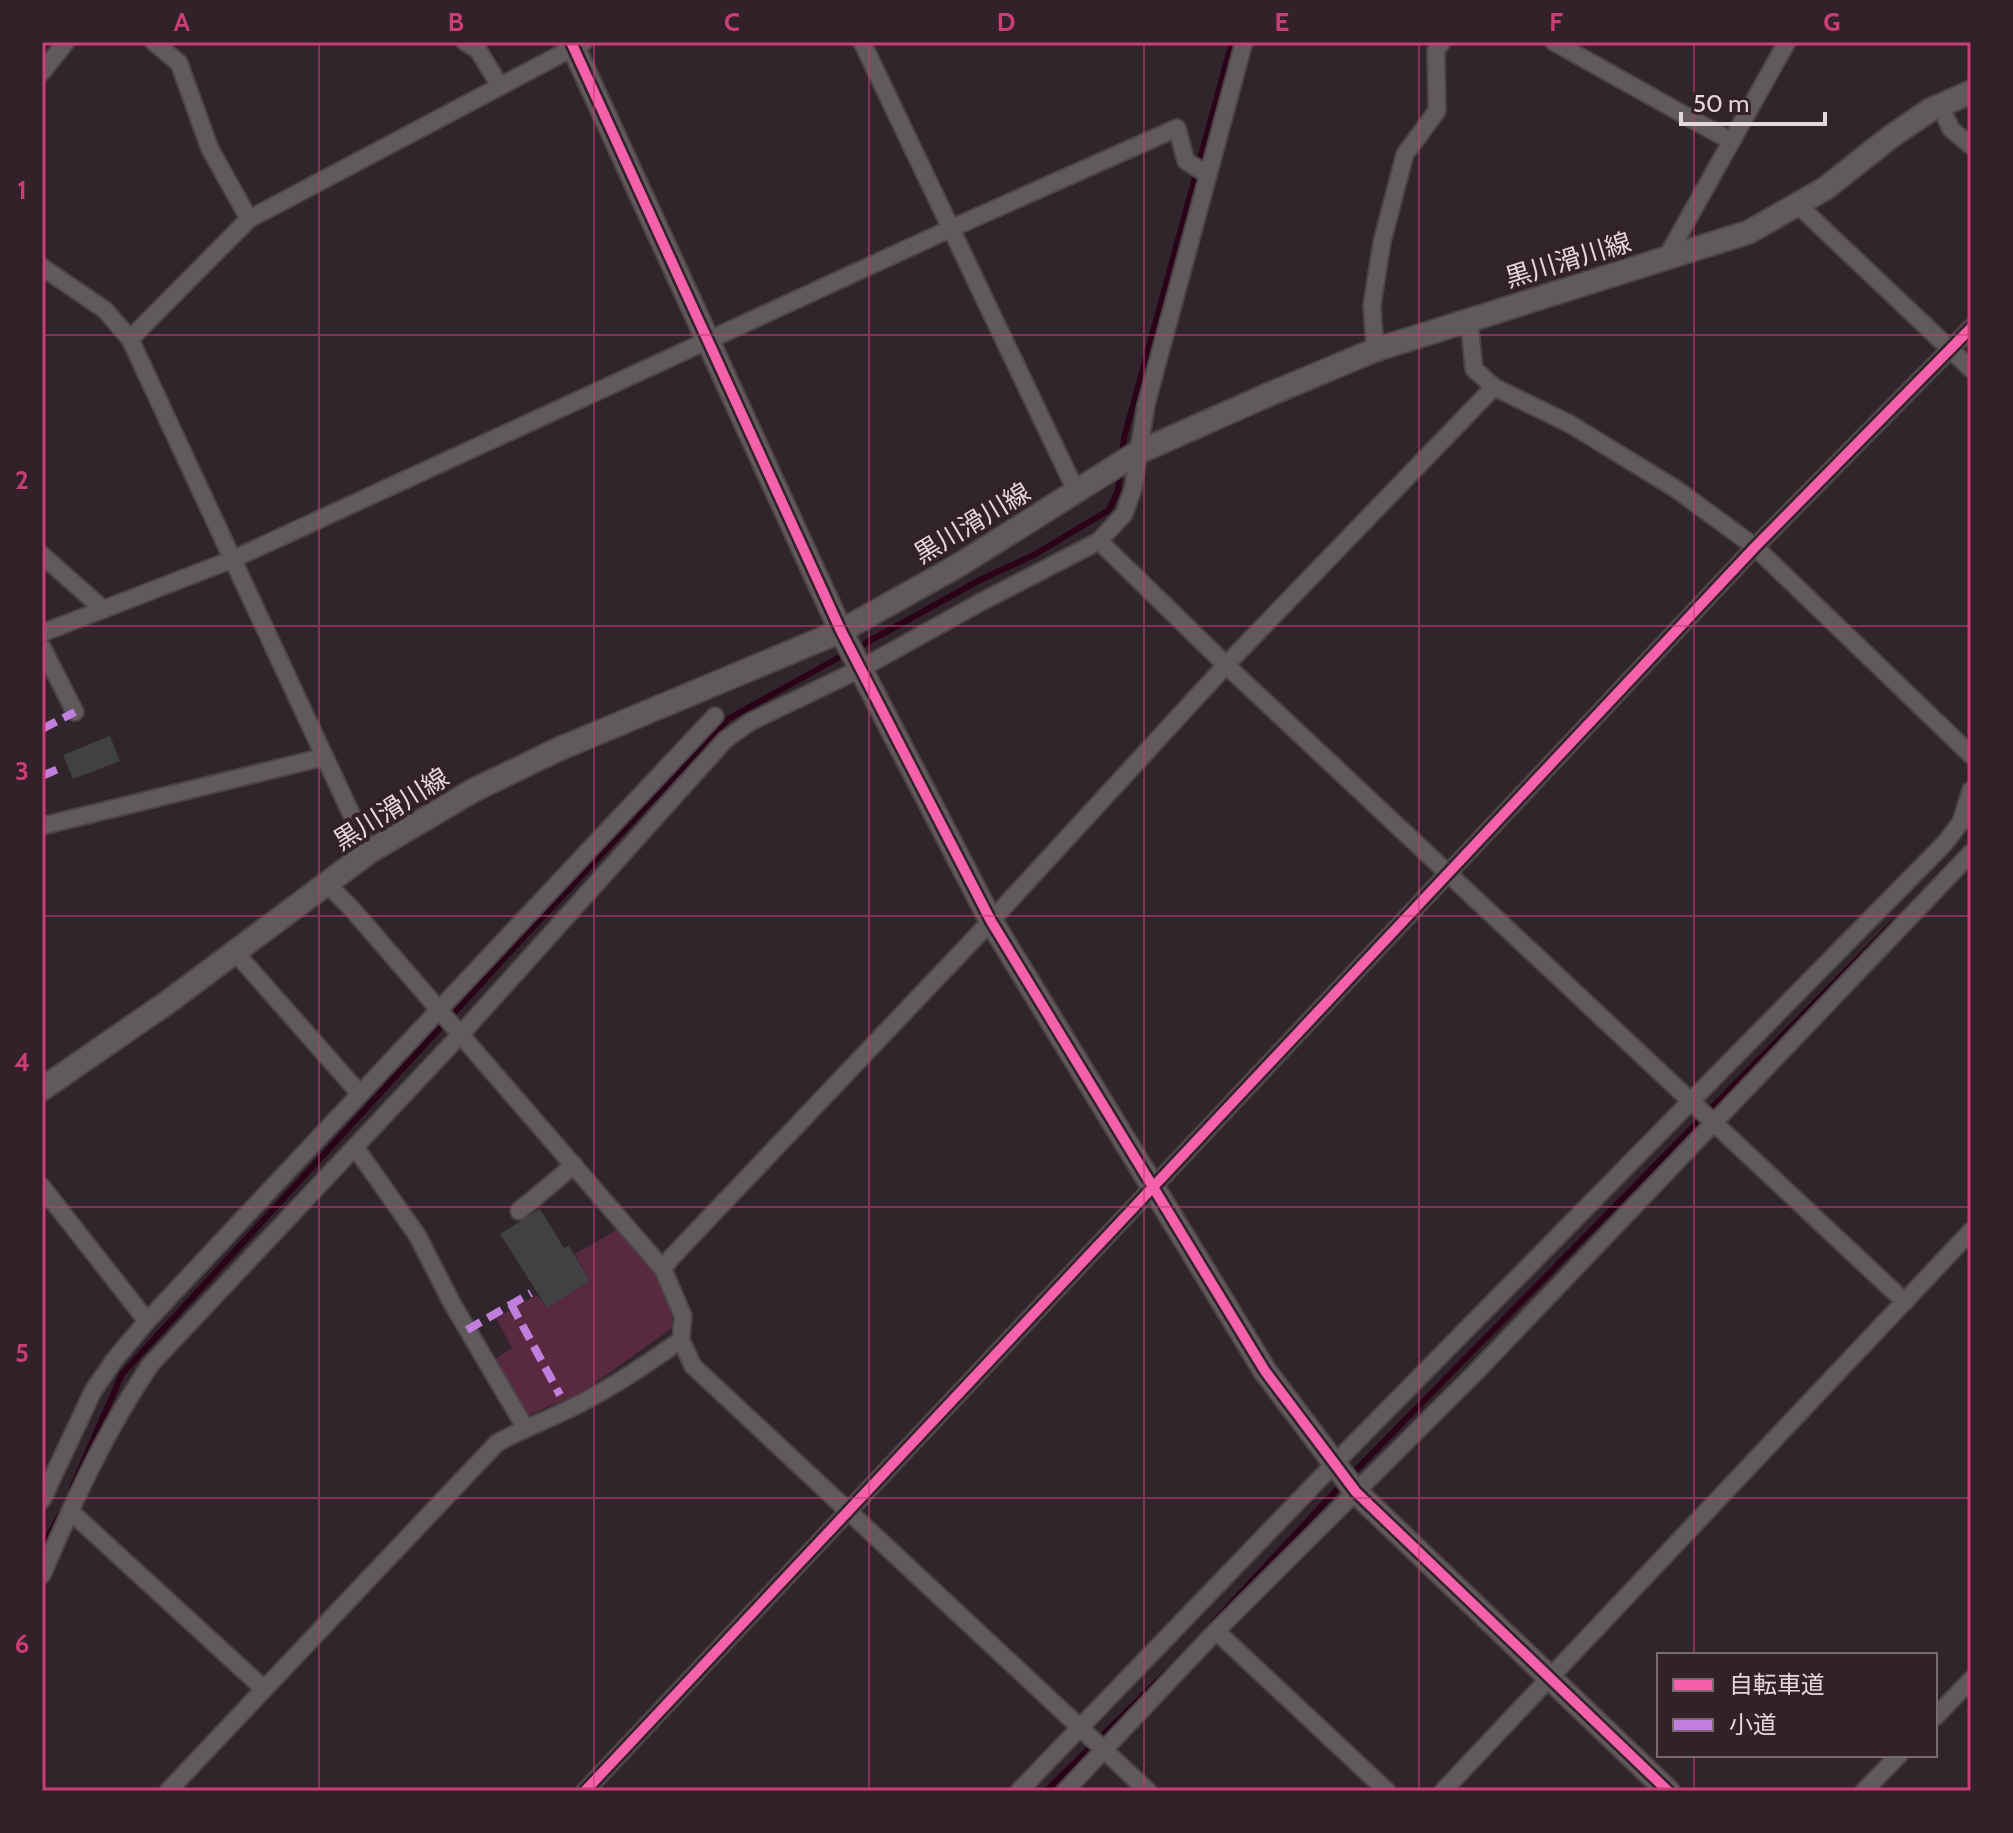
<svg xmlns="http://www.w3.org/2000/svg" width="2013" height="1833" viewBox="0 0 2013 1833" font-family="Cabin,'Noto Sans JP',sans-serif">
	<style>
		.green { fill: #592940 }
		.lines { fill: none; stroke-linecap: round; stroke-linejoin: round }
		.stream { stroke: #2a0319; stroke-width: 6 }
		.building { fill: #414042 }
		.street-casing { stroke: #4c4347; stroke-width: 20 }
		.secondary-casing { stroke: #4c4347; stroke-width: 26 }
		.street { stroke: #615a5d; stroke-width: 16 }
		.secondary { stroke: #615a5d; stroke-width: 22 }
		.quiet { stroke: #c07fdc; stroke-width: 8; stroke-dasharray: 16 8; stroke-linecap: butt }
		.cycleway-casing { stroke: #332129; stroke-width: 15 }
		.cycleway { stroke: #f560ab; stroke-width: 10 }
		.grid { fill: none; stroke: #c93e75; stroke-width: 2; stroke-opacity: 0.55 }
		.labels { text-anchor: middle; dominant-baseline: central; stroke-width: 8; stroke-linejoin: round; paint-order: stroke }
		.street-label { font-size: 26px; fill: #e3d7dc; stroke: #332129 }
		.neatline { fill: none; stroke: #c93e75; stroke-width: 3 }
		.grid-label { font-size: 26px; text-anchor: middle; font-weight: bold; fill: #c93e75 }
	</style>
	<rect width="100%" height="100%" fill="#2f252a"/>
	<path class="green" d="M620,1228C637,1247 668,1284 672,1309C673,1315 672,1322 672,1328L581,1393L528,1415L492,1361L512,1348L496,1318L537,1295L547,1308L590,1281L575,1254Z"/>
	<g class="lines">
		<g class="stream">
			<polyline points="1122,456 1124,438 1232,42"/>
			<polyline points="857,648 980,580 1034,555 1109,510 1118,490 1120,471"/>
			<polyline points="1351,1475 1895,921"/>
			<polyline points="72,1488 122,1374 510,952 728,719 847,653"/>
			<polyline points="42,1548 61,1513"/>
			<polyline points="1212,1624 1343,1483"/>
			<polyline points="1046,1791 1166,1673"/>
		</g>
	</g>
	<g class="building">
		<polygon points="110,736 120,761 73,779 63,755"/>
		<polygon points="540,1209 564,1248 569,1246 590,1281 547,1308 500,1234"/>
	</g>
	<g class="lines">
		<defs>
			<g id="street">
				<polyline points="154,42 179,63 210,149 249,219"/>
				<polyline points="465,42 478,50 500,86"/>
				<polyline points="862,42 1077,493"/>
				<polyline points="1244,42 1146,405 1133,489 1124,514 1099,541 1226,665 1905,1302"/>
				<polyline points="1554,42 1731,141"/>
				<polyline points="42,72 66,42"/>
				<polyline points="1940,105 1951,129 1971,146"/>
				<polyline points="1797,204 1971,369"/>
				<polyline points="1665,260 1787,42"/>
				<polyline points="42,267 105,310 130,339 369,852"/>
				<polyline points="1469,320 1474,369 1494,387 1570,424 1676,489 1755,547 1971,755"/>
				<polyline points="130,339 249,219 584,42"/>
				<polyline points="1375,350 1372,305 1382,242 1405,154 1437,111 1436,50 1442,42"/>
				<polyline points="42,555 103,609"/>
				<polyline points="42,633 231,560 952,228 1177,128 1186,161 1208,175"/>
				<polyline points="42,647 75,712"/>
				<polyline points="42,826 324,757"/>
				<polyline points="326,883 352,909 663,1269 683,1316 681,1340 693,1366 1148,1791"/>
				<polyline points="235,952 360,1094 715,716"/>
				<polyline points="355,1147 417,1235 453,1305 525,1427"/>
				<polyline points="42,1187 147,1321 360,1094"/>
				<polyline points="519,1211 574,1165"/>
				<polyline points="663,1269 671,1258 991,921 1226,665 1494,387"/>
				<polyline points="42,1500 93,1391 115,1359 147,1321"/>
				<polyline points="70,1511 263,1688"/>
				<path d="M42,1575C73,1503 106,1429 151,1364L461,1034L725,740L750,722L860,669L981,602L1099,541"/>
				<polyline points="1935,1717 1971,1680"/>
				<path d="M168,1791L497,1443C524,1428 553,1418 581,1403C616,1385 648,1363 681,1340"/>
				<polyline points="585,1791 1755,547 1971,328"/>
				<polyline points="1019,1791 1333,1465 1945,843 1961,822 1971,790"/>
				<polyline points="1065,1791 1216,1631"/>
				<polyline points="1387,1791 1216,1631 1476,1372 1971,853"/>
				<polyline points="1443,1791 1971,1231"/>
				<polyline points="1864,1791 1899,1755"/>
			</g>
			<g id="secondary">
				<polyline points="571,42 841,631 991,921 1265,1371 1356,1492 1668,1791"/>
				<polyline points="42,1089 168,1002 369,852 474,790 559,749 841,631 959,565 1137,453 1270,394 1375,350 1749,232 1826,188 1889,138 1930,110 1971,92"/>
			</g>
		</defs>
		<use href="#street" class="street-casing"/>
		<use href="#secondary" class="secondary-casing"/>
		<use href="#street" class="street"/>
		<use href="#secondary" class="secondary"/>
		<g class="quiet">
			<polyline points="42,729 75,712"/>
			<polyline points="42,776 63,767"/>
			<polyline points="511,1304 560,1395"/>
			<polyline points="467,1330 531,1293"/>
		</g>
		<defs>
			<g id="cycleway">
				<polyline points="571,42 841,631 991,921 1265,1371 1356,1492 1668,1791"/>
				<polyline points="585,1791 1755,547 1971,328"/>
			</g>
		</defs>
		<use href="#cycleway" class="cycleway-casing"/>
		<use href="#cycleway" class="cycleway"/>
	</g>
	<path class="grid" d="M319,42V1791M594,42V1791M869,42V1791M1144,42V1791M1419,42V1791M1694,42V1655M42,335H1971M42,626H1971M42,916H1971M42,1207H1971M42,1498H1971M1694,1755V1791"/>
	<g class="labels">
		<g class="street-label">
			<text transform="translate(1568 260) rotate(-17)">黒川滑川線</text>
			<text transform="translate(972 523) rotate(-31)">黒川滑川線</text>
			<text transform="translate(391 809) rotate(-32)">黒川滑川線</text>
		</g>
	</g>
	<rect width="2013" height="1833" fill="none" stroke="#332129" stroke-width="88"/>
	<rect x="1657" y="1653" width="280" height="104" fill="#332129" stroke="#796a71" stroke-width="2"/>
	<rect x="1673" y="1679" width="40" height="12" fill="#f560ab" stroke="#796a71" stroke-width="2"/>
	<text x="1729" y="1693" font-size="24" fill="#e3d7dc">自転車道</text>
	<rect x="1673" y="1719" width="40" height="12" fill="#c07fdc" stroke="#796a71" stroke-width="2"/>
	<text x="1729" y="1733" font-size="24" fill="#e3d7dc">小道</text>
	<path d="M1681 112v12h144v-12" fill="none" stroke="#e3d7dc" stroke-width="4"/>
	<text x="1693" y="112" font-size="24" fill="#e3d7dc" stroke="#332129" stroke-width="6" paint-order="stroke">50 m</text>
	<rect x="44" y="44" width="1925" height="1745" class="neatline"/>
	<g class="grid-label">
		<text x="182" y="31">A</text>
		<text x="456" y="31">B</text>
		<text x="732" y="31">C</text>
		<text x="1006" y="31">D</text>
		<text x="1282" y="31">E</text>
		<text x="1556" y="31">F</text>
		<text x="1832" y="31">G</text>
		<text x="22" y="199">1</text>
		<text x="22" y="489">2</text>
		<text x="22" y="780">3</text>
		<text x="22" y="1071">4</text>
		<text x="22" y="1362">5</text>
		<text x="22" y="1653">6</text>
	</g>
</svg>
